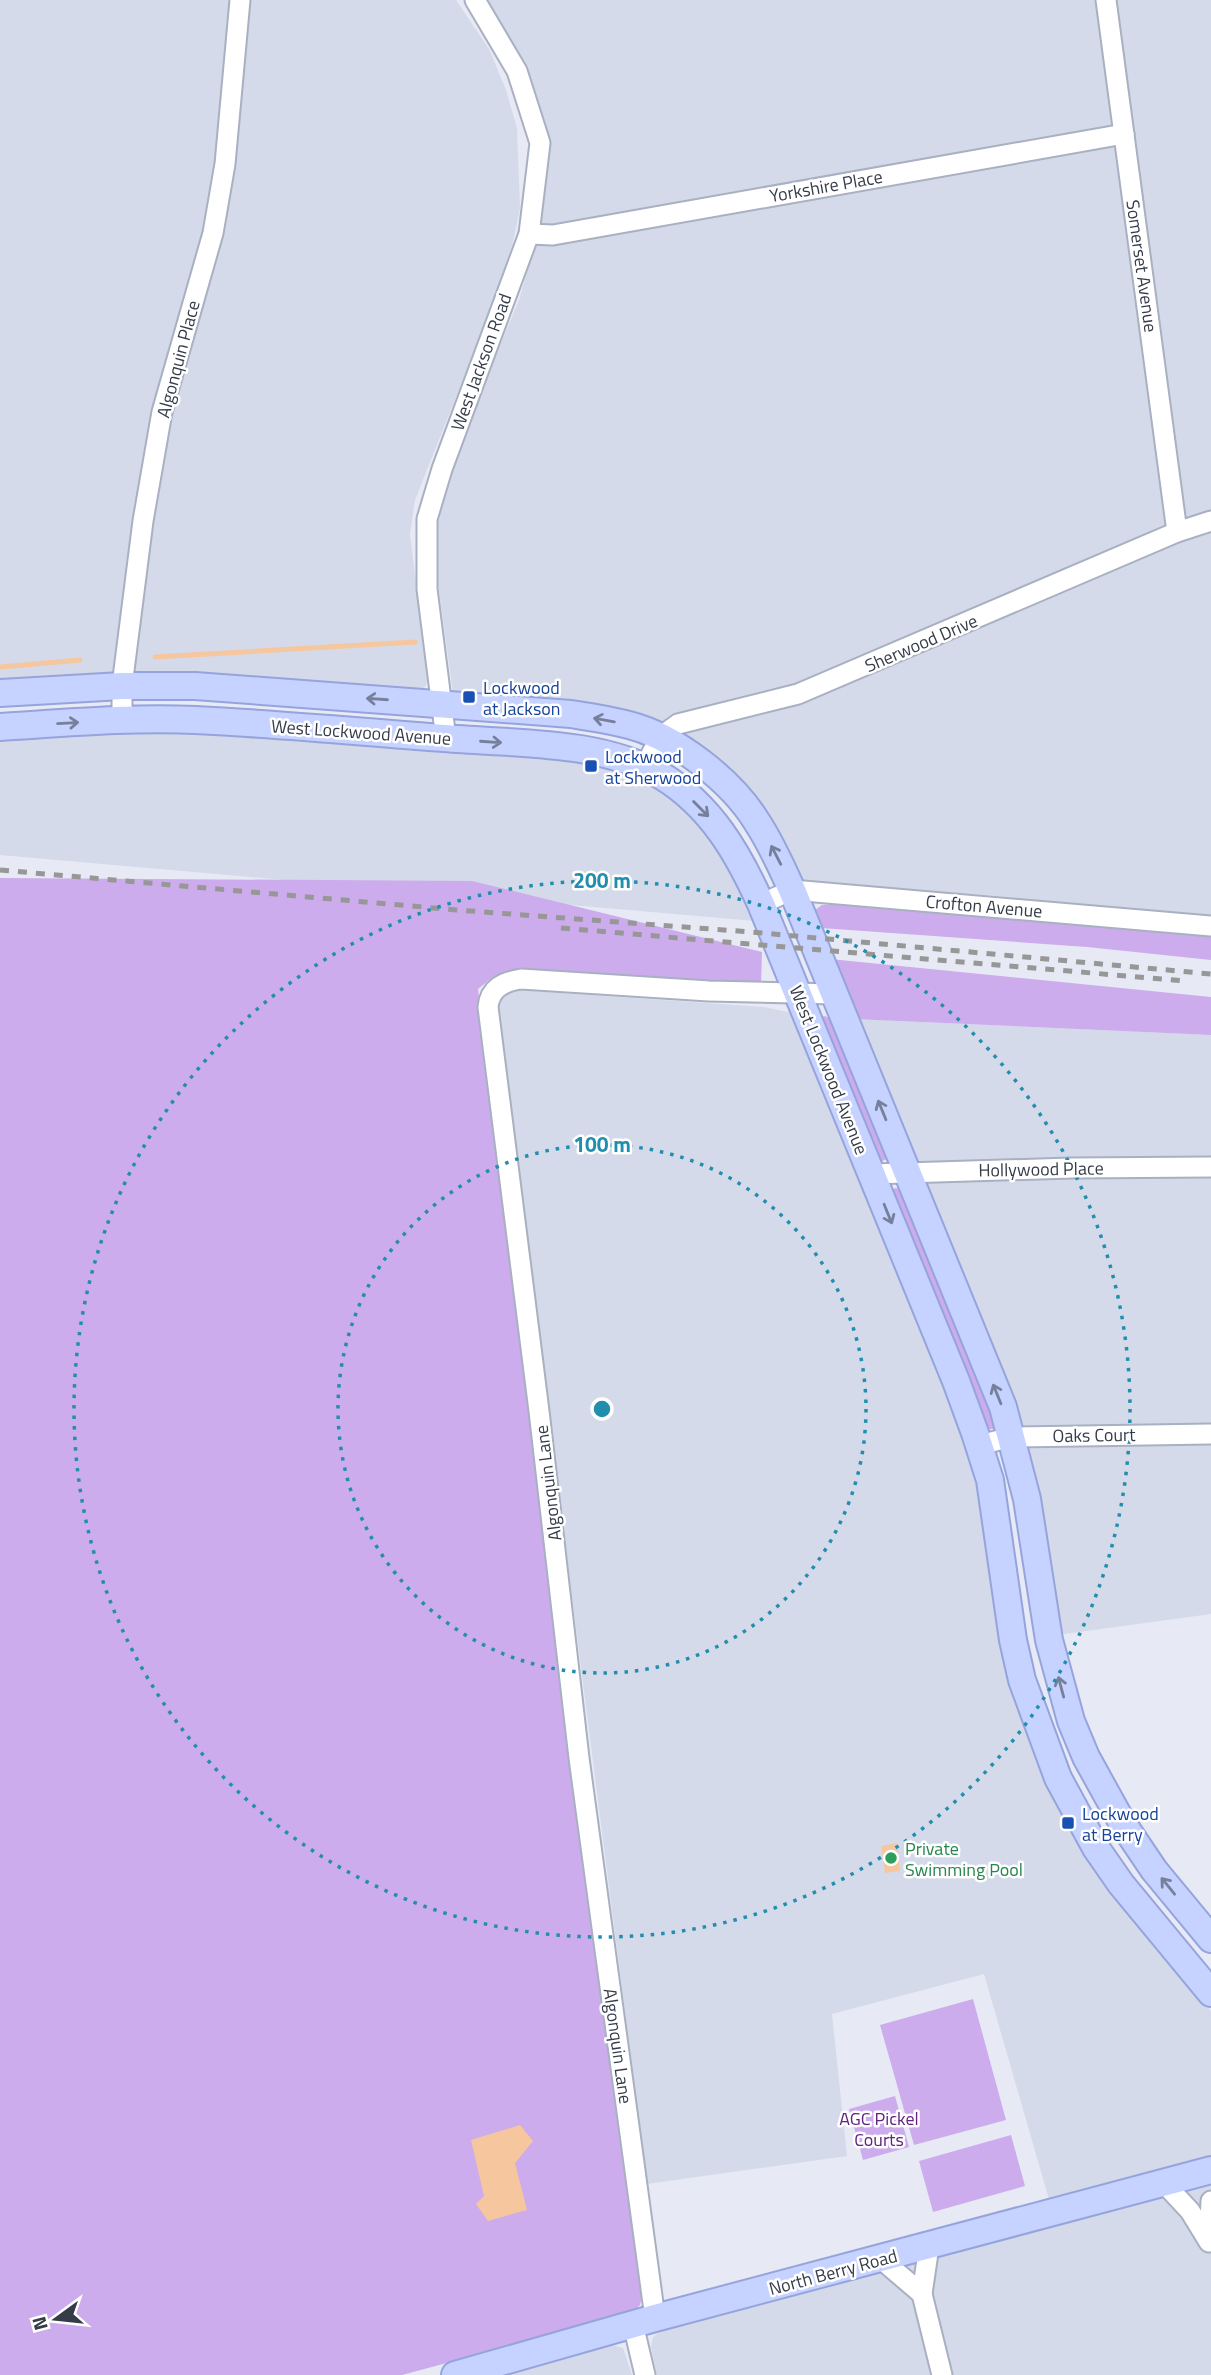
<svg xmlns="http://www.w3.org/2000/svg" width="1211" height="2375" viewBox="0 0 1211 2375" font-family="'Titillium Web',sans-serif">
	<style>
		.residential { fill: #d4dae9 }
		.green { fill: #ccacec }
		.water { fill: #f6c69e }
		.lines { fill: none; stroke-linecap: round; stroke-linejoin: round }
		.stream { stroke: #f6c69e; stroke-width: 5 }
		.minor-casing { stroke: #a8b0c1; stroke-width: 23 }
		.secondary-casing { stroke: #95a4dc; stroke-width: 30 }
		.minor { stroke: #fff; stroke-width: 19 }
		.secondary { stroke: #c6d2ff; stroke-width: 26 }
		.rail { stroke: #979797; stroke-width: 5; stroke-dasharray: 9 9; stroke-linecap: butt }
		.oneway { stroke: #76809a }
		.ring { fill: none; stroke: #228ead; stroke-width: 3.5; stroke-dasharray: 3.5 7 }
		.transit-dot { fill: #1a4fb4; stroke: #fff; stroke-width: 2.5 }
		.leisure-dot { fill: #2e9e5b; stroke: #fff; stroke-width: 2.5 }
		.labels { text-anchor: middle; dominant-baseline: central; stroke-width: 5; stroke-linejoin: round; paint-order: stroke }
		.street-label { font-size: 18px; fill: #353c48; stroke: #fff }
		.transit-label { font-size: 18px; fill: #164399; stroke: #fff; text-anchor: start }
		.leisure-label { font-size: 18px; fill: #27864d; stroke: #fff; text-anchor: start }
		.park-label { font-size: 18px; fill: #60237f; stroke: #fff }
		.centre { fill: #228ead; stroke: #fff; stroke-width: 3.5 }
		.ring-label { font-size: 21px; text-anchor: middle; font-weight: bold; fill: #228ead; stroke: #fff; stroke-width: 5; stroke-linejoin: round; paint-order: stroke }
	</style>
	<rect width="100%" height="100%" fill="#e7eaf5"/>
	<g class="residential">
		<polygon points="0,0 456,0 489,49 506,90 517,128 520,208 512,246 495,299 415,500 410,534 428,680 425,687 416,691 0,684"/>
		<polygon points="482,0 1211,0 1211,918 995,896 806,881 798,878 686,742 453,693 435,562 434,528 448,469 519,300 531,258 540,204 543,168"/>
		<polygon points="215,731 577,759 610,766 665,790 719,843 755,921 0,855 0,737"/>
		<polygon points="517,990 764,1007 792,1013 949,1379 980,1480 1025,1716 1182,1978 1211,2011 1211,2158 1050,2203 984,1974 832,2014 847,2156 647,2184 497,1010 500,998"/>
		<polygon points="853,1019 1211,1035 1211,1614 1057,1635 1048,1568"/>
		<polygon points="1211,2181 1211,2375 657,2375 651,2347 653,2337 662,2330 676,2325"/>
		<polygon points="612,2345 623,2348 632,2375 497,2375"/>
	</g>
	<g class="green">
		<polygon points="0,878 472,881 762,952 761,985 513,971 493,977 478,989 600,1970 644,2288 640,2305 632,2313 402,2375 0,2375"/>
		<polygon points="832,904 1211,936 1211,960 1087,947 821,928 815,910 822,905"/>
		<polygon points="830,959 1211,997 1211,1035 853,1019"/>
		<polygon points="824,1016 831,1018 889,1158 880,1162 820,1018"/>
		<polygon points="895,1188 902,1189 997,1425 993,1429 986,1429 890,1193"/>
		<polygon points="973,1999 1006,2120 914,2145 880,2025"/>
		<polygon points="895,2096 909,2147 863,2160 849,2109"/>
		<polygon points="1011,2135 1025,2186 933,2212 919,2161"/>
	</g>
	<g class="water">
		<polygon points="897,1843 900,1871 885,1873 881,1846"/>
		<polygon points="520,2125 533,2141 515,2163 527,2210 488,2221 476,2204 484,2196 471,2140"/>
	</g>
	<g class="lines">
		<g class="stream">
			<polyline points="155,657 415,642"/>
			<polyline points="0,667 80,660"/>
		</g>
		<defs>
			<g id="minor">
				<polyline points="1106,0 1177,532"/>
				<polyline points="529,234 553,235 1124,134"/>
				<polyline points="122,720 122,686 143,521 162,412 213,233 225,164 240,0"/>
				<polyline points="446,739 427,589 427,519 442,469 529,234 540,143 517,71 475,0"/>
				<polyline points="644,768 660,737 678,724 798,694 1177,532 1211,521"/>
				<polyline points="761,904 792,890 1211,926"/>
				<polyline points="872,1174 1071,1168 1211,1167"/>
				<polyline points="979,1445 1012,1437 1211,1434"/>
				<polyline points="1163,2182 1190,2211 1209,2242 1211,2201"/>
				<polyline points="881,2259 922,2294 929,2246"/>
				<polyline points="922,2294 942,2375"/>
				<path d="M655,2318L579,1758L539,1411L488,1007C490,988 503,982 521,979L709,991L834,994"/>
				<polyline points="633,2324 645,2375"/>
			</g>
			<g id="secondary">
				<path d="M0,693L122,686H195L571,714C590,717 610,720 629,725C676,737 732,781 757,822C771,843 781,866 792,890L1003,1407L1027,1499L1049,1640L1071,1721L1086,1757L1123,1824L1154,1870L1211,1939"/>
				<path d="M0,727C65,723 131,717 196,720C279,724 362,732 444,738C514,744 601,740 662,776C711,806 738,853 761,904L956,1381L975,1433L990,1480L1013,1640L1022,1680L1058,1778L1096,1848L1121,1884L1211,1993"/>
				<polyline points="455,2375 655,2318 1211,2170"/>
			</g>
		</defs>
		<use href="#minor" class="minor-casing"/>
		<use href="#secondary" class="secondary-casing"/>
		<use href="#minor" class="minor"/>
		<use href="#secondary" class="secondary"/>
		<g class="rail">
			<polyline points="0,870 457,910 751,932 1211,974"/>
			<polyline points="561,928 1186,981"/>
		</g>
	</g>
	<defs><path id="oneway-shaft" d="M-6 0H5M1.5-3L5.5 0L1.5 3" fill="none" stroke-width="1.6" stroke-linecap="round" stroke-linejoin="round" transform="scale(1.75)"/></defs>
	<g class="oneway">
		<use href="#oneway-shaft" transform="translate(377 699) rotate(-176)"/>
		<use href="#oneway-shaft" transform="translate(604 720) rotate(-170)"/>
		<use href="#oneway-shaft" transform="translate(68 723) rotate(-3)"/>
		<use href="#oneway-shaft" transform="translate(491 742) rotate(4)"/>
		<use href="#oneway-shaft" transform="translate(701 809) rotate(45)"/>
		<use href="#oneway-shaft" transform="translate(776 855) rotate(-117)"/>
		<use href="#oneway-shaft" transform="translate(882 1110) rotate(-112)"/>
		<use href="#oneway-shaft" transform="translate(888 1214) rotate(68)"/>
		<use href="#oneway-shaft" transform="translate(997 1394) rotate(-112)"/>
		<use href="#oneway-shaft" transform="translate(1061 1687) rotate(-105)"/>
		<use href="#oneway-shaft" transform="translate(1168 1886) rotate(-129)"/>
	</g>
	<g class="ring">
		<circle cx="602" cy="1409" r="264"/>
		<circle cx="602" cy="1409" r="528"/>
	</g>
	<g class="transit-dot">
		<rect x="462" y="690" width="14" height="14" rx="3.5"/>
		<rect x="584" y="759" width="14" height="14" rx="3.5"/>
		<rect x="1061" y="1816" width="14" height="14" rx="3.5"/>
	</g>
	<circle class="leisure-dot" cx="891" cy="1858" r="7"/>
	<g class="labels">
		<g class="street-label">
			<text transform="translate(826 186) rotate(-10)">Yorkshire Place</text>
			<text transform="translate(1142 266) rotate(82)">Somerset Avenue</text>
			<text transform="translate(178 359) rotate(-75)">Algonquin Place</text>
			<text transform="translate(481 362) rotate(-70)">West Jackson Road</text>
			<text transform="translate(921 643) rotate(-23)">Sherwood Drive</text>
			<text transform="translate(361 732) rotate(4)">West Lockwood Avenue</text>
			<text transform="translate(984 906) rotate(5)">Crofton Avenue</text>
			<text transform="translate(829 1070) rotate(68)">West Lockwood Avenue</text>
			<text transform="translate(1041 1169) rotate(-1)">Hollywood Place</text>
			<text transform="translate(1094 1435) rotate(-1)">Oaks Court</text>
			<text transform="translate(548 1483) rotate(-97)">Algonquin Lane</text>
			<text transform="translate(618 2046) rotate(82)">Algonquin Lane</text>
			<text transform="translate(833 2272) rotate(-15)">North Berry Road</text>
		</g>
		<g class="transit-label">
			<text x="483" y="687">Lockwood<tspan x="483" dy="21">at Jackson</tspan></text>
			<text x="605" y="756">Lockwood<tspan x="605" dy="21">at Sherwood</tspan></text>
			<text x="1082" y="1813">Lockwood<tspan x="1082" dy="21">at Berry</tspan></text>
		</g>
		<g class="leisure-label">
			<text x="905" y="1848">Private<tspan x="905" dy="21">Swimming Pool</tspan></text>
		</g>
		<g class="park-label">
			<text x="879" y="2118">AGC Pickel<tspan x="879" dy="21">Courts</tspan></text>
		</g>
	</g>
	<circle cx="602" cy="1409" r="10" class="centre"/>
	<g class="ring-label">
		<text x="602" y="888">200 m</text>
		<text x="602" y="1152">100 m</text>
	</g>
	<g transform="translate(56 2319) rotate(255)" stroke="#ffffff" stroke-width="5" paint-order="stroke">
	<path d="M0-5L12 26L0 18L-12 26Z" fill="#353c48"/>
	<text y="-10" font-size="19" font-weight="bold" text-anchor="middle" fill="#353c48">N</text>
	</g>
</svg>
